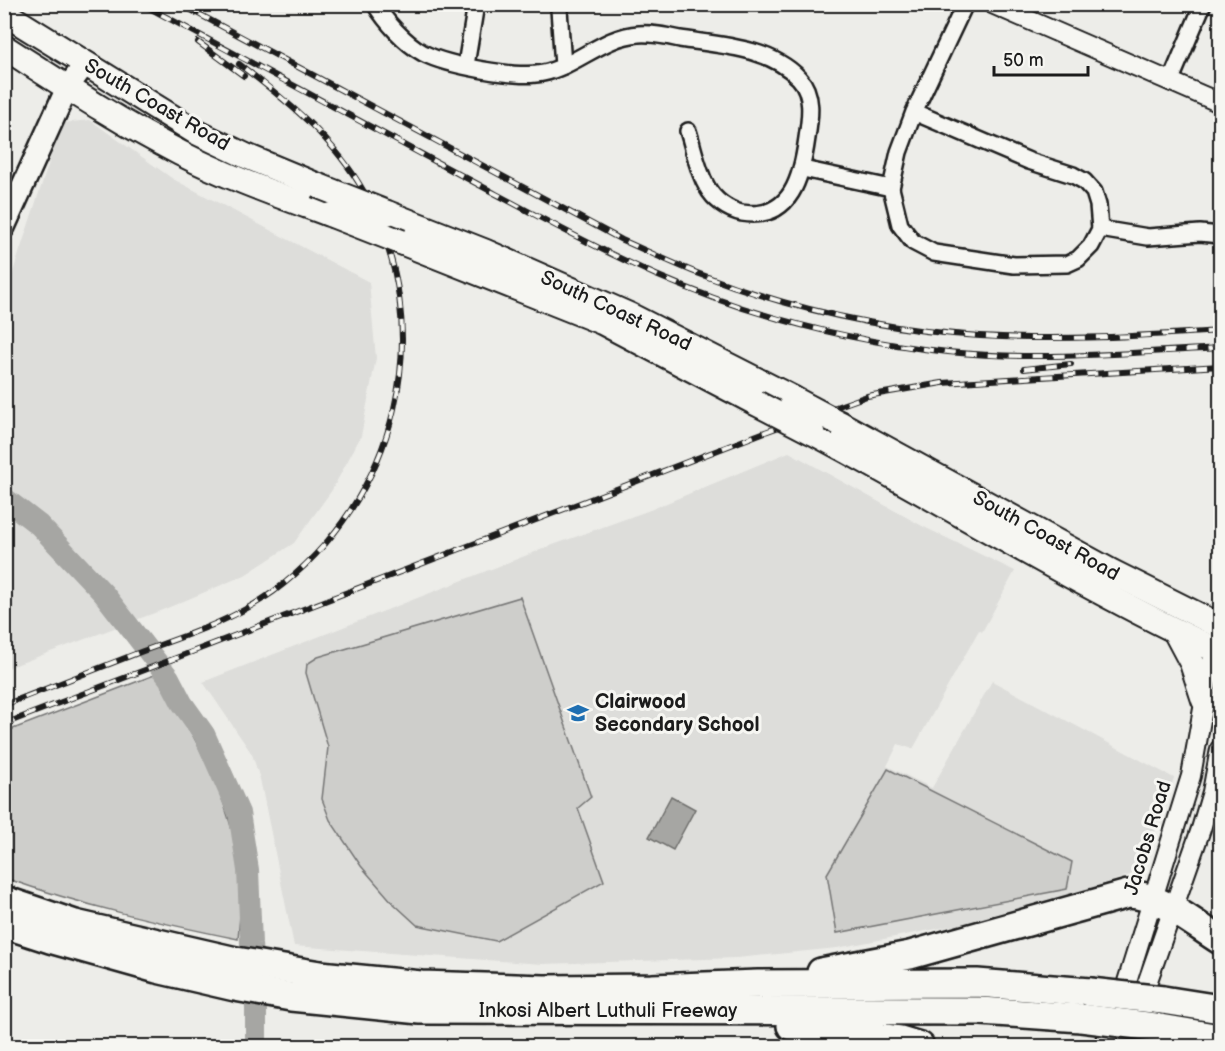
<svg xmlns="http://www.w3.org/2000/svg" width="1225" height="1051" viewBox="0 0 1225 1051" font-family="'Balsamiq Sans',sans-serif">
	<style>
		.built { fill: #ddddda }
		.green { fill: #cececb; stroke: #757574; stroke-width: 1.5 }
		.water { fill: #a6a6a3; stroke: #6f6f6d; stroke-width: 1.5 }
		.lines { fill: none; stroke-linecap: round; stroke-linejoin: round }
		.river { stroke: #a6a6a3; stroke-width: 22 }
		.minor-casing { stroke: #1c1c1c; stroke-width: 20 }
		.tertiary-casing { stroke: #1c1c1c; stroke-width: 22 }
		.secondary-casing { stroke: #1c1c1c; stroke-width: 26 }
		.trunk-casing { stroke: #1c1c1c; stroke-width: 28 }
		.motorway-casing { stroke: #1c1c1c; stroke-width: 32 }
		.minor { stroke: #f6f6f2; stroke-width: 15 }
		.tertiary { stroke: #f6f6f2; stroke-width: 18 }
		.secondary { stroke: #f6f6f2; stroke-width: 21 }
		.trunk { stroke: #f6f6f2; stroke-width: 24 }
		.motorway { stroke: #f6f6f2; stroke-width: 27 }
		.rail-casing { stroke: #1c1c1c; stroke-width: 6 }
		.rail { stroke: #f6f6f2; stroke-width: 4; stroke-dasharray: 11; stroke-linecap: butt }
		.trunk-bridge-casing { stroke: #1c1c1c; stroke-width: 28; stroke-linecap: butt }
		.motorway-bridge-casing { stroke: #1c1c1c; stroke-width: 32; stroke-linecap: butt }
		.trunk-bridge { stroke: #f6f6f2; stroke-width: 24 }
		.motorway-bridge { stroke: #f6f6f2; stroke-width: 27 }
		.labels { text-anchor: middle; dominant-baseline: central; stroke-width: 6; stroke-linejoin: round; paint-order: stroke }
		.street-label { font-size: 20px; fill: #1c1c1c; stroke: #f6f6f2 }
		.poi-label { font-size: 20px; font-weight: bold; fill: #1c1c1c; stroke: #f6f6f2; text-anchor: start }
	</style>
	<rect width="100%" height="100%" fill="#edede9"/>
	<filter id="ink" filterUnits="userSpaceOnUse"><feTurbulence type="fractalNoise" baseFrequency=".0167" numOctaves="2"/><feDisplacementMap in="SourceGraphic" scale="12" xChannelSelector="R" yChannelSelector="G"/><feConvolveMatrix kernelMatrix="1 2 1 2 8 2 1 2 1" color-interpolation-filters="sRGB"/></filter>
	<g filter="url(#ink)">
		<g class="built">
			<polygon points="90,120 173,179 369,282 376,358 361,436 332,490 294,543 245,575 165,609 5,669 5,296 62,123"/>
			<polygon points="789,452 924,527 1015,571 982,632 979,630 913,749 898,744 887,766 932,788 992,681 1174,778 1141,871 1020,913 837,948 737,958 542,964 294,946 260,779 252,754 203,682 553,545 650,510"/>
		</g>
		<g class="green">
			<polygon points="520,597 591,797 578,808 604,881 496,941 417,925 393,903 361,866 330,820 322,799 328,747 306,673 307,664 318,657"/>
			<path d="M157,674C193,732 230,797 239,865C243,889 240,915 238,939C159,923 81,905 5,878V732Z"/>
			<polygon points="888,769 1072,862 1067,889 837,933 827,874"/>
		</g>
		<polygon class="water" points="671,796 695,809 673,850 649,837"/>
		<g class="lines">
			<polyline class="river" points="4,498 39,525 104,594 169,678 182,703 204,734 239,813 248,870 251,944 256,1009 256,1046"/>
			<defs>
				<g id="minor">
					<path d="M375,4C386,22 405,43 423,53C446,65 517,79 543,73C576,66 604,36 639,34C653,33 666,36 680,39C718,45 770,47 799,78C814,94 810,118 807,138C802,175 792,221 742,213C728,210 714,200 707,187C697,170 694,149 688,131"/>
					<polyline points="559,9 563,66"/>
					<polyline points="466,65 476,4"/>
					<polyline points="1170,82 1203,4"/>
					<polyline points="914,112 1029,161 1073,175 1084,181 1094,192 1098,205 1100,229 1091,246 1078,259 1067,264 1014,265 934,253 913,242 900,225 891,188 899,152 914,112 965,4"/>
					<polyline points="803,169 891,188"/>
					<polyline points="1100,229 1148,237 1200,233 1220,235"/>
				</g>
				<g id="tertiary">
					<polyline points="992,4 1220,103"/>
					<polyline points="1102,1046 1113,1027 1191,776 1211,664 1220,639"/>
					<polyline points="1125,1046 1201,829 1212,792 1220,749"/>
				</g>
				<polyline id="secondary" points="4,227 67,88 85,64"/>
				<g id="trunk">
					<polyline points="4,13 196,132 246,156 316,185"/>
					<path d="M4,47C62,84 119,122 180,153C229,178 281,196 332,215"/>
					<polyline points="387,213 486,252 629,315 792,398"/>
					<polyline points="401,242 602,322 756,403"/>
					<polyline points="839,423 1112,572 1220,626"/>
					<path d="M812,432C949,505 1080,587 1220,652"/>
					<polyline points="1175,631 1192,663 1204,700"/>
				</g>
				<g id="motorway">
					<polyline points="4,900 75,924 236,961 320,975 421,985 544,989 652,988 758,984 977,983 1090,992"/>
					<polyline points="4,924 50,939 157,969 235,987 291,997 420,1010 981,1011 1081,1018"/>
					<path d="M821,972L910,955L1128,894C1160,895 1194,924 1220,940"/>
					<polyline points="1163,1000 1220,1009"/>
					<polyline points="791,1026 900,1040 920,1046"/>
					<polyline points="1155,1027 1220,1038"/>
				</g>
			</defs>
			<use href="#minor" class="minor-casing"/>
			<use href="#tertiary" class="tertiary-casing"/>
			<use href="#secondary" class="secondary-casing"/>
			<use href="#trunk" class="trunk-casing"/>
			<use href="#motorway" class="motorway-casing"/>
			<use href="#minor" class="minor"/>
			<use href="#tertiary" class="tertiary"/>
			<use href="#secondary" class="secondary"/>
			<use href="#trunk" class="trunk"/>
			<use href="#motorway" class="motorway"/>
			<defs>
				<g id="rail">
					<path d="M142,4C246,60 350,116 455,172C521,207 587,244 656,275C748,315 848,341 948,352C1039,361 1130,353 1220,348"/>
					<path d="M180,4L622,240C647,251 672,263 697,273C787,308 884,330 980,336C1060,341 1140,336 1220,331"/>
					<polyline points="198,42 244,76"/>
					<polyline points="1024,369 1071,364"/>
					<path d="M4,705C51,687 96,669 143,651C187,635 234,620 273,592C398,500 440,330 364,192C334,138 287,101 239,64"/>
					<polyline points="4,724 765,432 867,396 942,383 1220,366"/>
				</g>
			</defs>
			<use href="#rail" class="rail-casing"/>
			<use href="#rail" class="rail"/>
			<defs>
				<g id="trunk-bridge">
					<polyline points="316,185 387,213"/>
					<polyline points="332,215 401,242"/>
					<polyline points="792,398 839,423"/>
					<polyline points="756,403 812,432"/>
				</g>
				<g id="motorway-bridge">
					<polyline points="1090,992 1163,1000"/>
					<polyline points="1081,1018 1155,1027"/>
				</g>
			</defs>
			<use href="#trunk-bridge" class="trunk-bridge-casing"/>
			<use href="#motorway-bridge" class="motorway-bridge-casing"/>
			<use href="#trunk-bridge" class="trunk-bridge"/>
			<use href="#motorway-bridge" class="motorway-bridge"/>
		</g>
	</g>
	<defs>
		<symbol id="school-bare" viewBox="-9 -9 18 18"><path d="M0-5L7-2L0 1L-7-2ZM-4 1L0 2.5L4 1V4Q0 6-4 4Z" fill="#1f6fb2" stroke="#f6f6f2" stroke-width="2.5" paint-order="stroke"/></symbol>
	</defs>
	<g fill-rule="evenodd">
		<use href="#school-bare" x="563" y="698" width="30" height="30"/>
	</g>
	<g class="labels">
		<g class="street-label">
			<text transform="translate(157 105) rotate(30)">South Coast Road</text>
			<text transform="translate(616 311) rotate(25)">South Coast Road</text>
			<text transform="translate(1046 536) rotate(29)">South Coast Road</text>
			<text transform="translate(1148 838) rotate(-73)">Jacobs Road</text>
			<text x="608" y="1011">Inkosi Albert Luthuli Freeway</text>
		</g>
		<g class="poi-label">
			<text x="595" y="702">Clairwood<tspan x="595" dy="23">Secondary School</tspan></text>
		</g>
	</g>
	<rect width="1225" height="1051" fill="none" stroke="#f6f6f2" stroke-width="24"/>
	<rect x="12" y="12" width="1201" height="1027" fill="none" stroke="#1c1c1c" stroke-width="2" filter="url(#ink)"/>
	<path d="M994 66v9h94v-9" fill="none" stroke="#1c1c1c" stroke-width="3"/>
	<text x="1003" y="66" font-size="18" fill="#1c1c1c" stroke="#f6f6f2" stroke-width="4.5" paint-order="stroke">50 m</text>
</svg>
